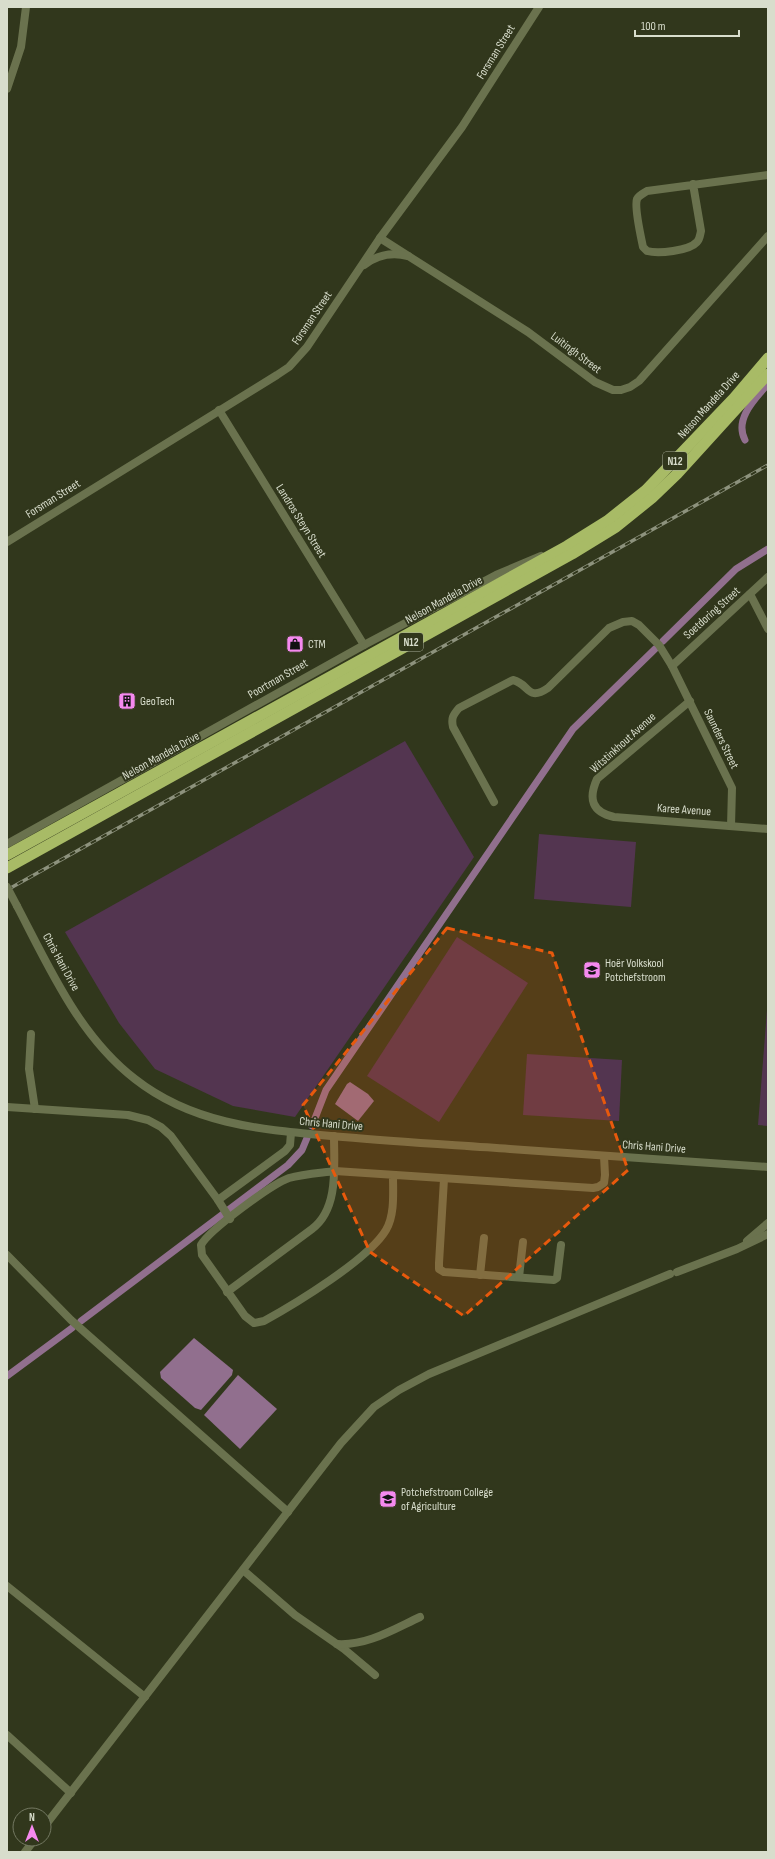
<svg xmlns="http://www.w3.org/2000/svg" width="775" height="1859" viewBox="0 0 775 1859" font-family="'Sofia Sans Condensed',sans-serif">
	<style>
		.green { fill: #533550 }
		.water { fill: #916f8e }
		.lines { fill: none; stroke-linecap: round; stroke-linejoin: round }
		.canal { stroke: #916f8e; stroke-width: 7 }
		.minor { stroke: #6a724e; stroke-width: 8 }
		.tertiary { stroke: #6a724e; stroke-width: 8 }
		.trunk { stroke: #a8bb66; stroke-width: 11 }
		.rail-casing { stroke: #8d927d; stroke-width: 3.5 }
		.rail { stroke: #31371c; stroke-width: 2; stroke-dasharray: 6; stroke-linecap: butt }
		.tertiary-bridge { stroke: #6a724e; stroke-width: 8 }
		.marked { fill: #e8590c; fill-opacity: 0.2; stroke: #e8590c; stroke-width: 3; stroke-dasharray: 8 5; stroke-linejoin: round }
		.labels { text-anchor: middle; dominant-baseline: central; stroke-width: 4; stroke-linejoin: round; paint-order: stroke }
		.shield { fill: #31371c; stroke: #a6ab97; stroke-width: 1 }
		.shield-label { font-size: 11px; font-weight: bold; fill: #d8ddcc }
		.street-label { font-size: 12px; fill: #d8ddcc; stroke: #31371c }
		.poi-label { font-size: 12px; fill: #d8ddcc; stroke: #31371c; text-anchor: start }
	</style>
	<rect width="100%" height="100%" fill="#31371c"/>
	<g class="green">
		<polygon points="405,741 474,857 295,1117 233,1106 155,1069 119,1023 65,932"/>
		<polygon points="539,834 636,842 631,907 534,899"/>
		<polygon points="457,937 528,983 439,1122 367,1076"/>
		<polygon points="767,1010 768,1010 768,1126 758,1125"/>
		<polygon points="527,1054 622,1060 619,1121 523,1115"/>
	</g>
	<g class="water">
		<polygon points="350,1082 368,1094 374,1101 358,1121 335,1104 347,1084"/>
		<polygon points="194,1338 233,1370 232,1375 201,1410 195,1408 161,1378 160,1372"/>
		<polygon points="238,1375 277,1409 240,1449 204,1415"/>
	</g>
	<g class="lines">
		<g class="canal">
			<path d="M745,440C734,419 755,399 768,384"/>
			<polyline points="663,641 736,569 768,549"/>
			<polyline points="312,1126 326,1090 573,729 655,649"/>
			<polyline points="81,1321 288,1165 302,1150 307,1138"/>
			<polyline points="7,1376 72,1328"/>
		</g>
		<g class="minor">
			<path d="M693,184L701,231C700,235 700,239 697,242C689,251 658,254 647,251L643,247C641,237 634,207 637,199C639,195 644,193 647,191L768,175"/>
			<polyline points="380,238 528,332 595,382 613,390 621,390 630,387 639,381 768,236"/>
			<polyline points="219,410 364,645"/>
			<polyline points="750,594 768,629"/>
			<polyline points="672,666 768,577"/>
			<path d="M690,701L597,779C588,799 592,812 614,817L768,829"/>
			<path d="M494,802L453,727C451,718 453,715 459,708L513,680C530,684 527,702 548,688L609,628L623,622L632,621L639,625L659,645L672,666L732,788L731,826"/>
			<polyline points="7,844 364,645 496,575 541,556"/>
			<polyline points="31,1034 29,1069 35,1109"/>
			<polyline points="7,1107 128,1115 148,1120 161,1127 171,1136 218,1200 285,1151 290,1145 291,1133"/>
			<path d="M393,1176C393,1192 395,1215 386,1230C369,1259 295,1304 264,1321L254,1323L245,1316L202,1255L201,1245C209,1230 272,1184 289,1178C303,1174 320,1173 335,1171L593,1188L598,1187L604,1183L605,1175L604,1156"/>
			<polyline points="444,1179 439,1263 439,1269 444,1272 554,1280 557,1278 561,1245"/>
			<polyline points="218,1200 230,1219"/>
			<polyline points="747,1241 768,1223"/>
			<polyline points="7,1255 71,1320 288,1512"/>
			<polyline points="677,1272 737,1249 768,1234"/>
			<polyline points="480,1275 484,1238"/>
			<polyline points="519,1277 523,1242"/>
			<path d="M227,1292L312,1229C339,1209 334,1166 334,1136"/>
			<polyline points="243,1570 295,1615 344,1649 375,1675"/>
			<polyline points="7,1586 145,1697"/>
			<path d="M337,1644C367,1646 394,1629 420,1617"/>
			<polyline points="7,1735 71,1793"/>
			<polyline points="44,1827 341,1443 374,1407 399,1390 429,1374 670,1274"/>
			<polyline points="25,1852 35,1839"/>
		</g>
		<g class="tertiary">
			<polyline points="7,89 21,47 26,7"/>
			<path d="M364,265C377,255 392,252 408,256"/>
			<polyline points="7,542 277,375 289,367 307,347 380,238 462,127 539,7"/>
			<path d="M17,906C49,967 79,1036 135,1079C196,1127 269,1130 343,1137C399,1142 454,1145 510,1149C596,1155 682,1161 768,1167"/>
		</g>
		<g class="trunk">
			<polyline points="7,855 567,546 607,521 646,490 734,398 768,358"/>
			<polyline points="7,868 572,554 616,527 652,498 677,474 768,374"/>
		</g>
		<defs>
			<polyline id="rail" points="7,890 768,465"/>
		</defs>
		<use href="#rail" class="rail-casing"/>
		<use href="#rail" class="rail"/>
		<polyline class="tertiary-bridge" points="7,887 17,906"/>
	</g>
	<path class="marked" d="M447,928L552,953L628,1170L464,1316L370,1252L303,1105Z"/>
	<defs>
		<symbol id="shop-square" viewBox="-11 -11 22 22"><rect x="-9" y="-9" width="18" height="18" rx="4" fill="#f589ef" stroke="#31371c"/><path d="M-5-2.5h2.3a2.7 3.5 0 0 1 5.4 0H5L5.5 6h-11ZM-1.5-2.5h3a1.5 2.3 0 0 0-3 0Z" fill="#111"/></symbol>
		<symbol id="building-square" viewBox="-11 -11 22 22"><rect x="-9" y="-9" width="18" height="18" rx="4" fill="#f589ef" stroke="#31371c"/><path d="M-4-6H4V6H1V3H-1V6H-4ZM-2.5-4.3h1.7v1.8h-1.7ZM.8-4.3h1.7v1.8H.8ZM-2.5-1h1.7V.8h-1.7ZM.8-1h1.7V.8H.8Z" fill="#111"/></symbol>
		<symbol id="school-square" viewBox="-11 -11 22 22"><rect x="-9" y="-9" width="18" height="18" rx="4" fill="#f589ef" stroke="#31371c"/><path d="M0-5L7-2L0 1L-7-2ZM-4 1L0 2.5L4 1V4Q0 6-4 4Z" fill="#111"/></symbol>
		<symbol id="university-square" viewBox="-11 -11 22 22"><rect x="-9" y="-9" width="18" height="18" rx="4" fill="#f589ef" stroke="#31371c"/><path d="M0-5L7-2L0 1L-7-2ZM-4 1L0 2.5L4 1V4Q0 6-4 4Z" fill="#111"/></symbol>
	</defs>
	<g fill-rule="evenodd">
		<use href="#shop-square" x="285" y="634" width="20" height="20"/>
		<use href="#building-square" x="117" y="691" width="20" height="20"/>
		<use href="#school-square" x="582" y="960" width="20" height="20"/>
		<use href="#university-square" x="378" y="1489" width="20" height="20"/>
	</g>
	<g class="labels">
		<g class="shield">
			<rect x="663" y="452" width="24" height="18" rx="3"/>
			<rect x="399" y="633" width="24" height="18" rx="3"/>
		</g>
		<g class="shield-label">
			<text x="675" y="461">N12</text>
			<text x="411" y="642">N12</text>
		</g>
		<g class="street-label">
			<text transform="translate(496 52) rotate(-58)">Forsman Street</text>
			<text transform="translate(312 318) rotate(-56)">Forsman Street</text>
			<text transform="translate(576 353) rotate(37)">Luitingh Street</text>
			<text transform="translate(709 405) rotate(-48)">Nelson Mandela Drive</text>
			<text transform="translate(53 499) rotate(-32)">Forsman Street</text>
			<text transform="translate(301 521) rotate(58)">Landros Steyn Street</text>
			<text transform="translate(444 600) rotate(-29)">Nelson Mandela Drive</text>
			<text transform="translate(712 613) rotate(-42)">Soetdoring Street</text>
			<text transform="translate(278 679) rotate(-30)">Poortman Street</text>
			<text transform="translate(721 739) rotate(64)">Saunders Street</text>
			<text transform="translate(623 743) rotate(-42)">Witstinkhout Avenue</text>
			<text transform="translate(161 756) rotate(-29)">Nelson Mandela Drive</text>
			<text transform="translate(684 810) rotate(4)">Karee Avenue</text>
			<text transform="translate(61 962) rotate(61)">Chris Hani Drive</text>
			<text transform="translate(331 1124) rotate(5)">Chris Hani Drive</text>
			<text transform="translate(654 1147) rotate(4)">Chris Hani Drive</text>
		</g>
		<g class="poi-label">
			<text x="308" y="644">CTM</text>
			<text x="140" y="701">GeoTech</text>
			<text x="605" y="963">Hoër Volkskool<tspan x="605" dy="14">Potchefstroom</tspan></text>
			<text x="401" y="1492">Potchefstroom College<tspan x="401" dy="14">of Agriculture</tspan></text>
		</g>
	</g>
	<rect width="775" height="1859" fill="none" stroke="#d8ddcc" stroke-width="16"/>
	<g transform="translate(32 1827)"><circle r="19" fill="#31371c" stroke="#747962"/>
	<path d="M0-3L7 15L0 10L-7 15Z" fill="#f589ef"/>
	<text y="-6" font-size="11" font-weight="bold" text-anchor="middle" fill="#d8ddcc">N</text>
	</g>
	<path d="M635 30v6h104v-6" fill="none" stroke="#d8ddcc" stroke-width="2"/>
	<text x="641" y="30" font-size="12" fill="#d8ddcc" stroke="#31371c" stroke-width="3" paint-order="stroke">100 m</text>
</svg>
